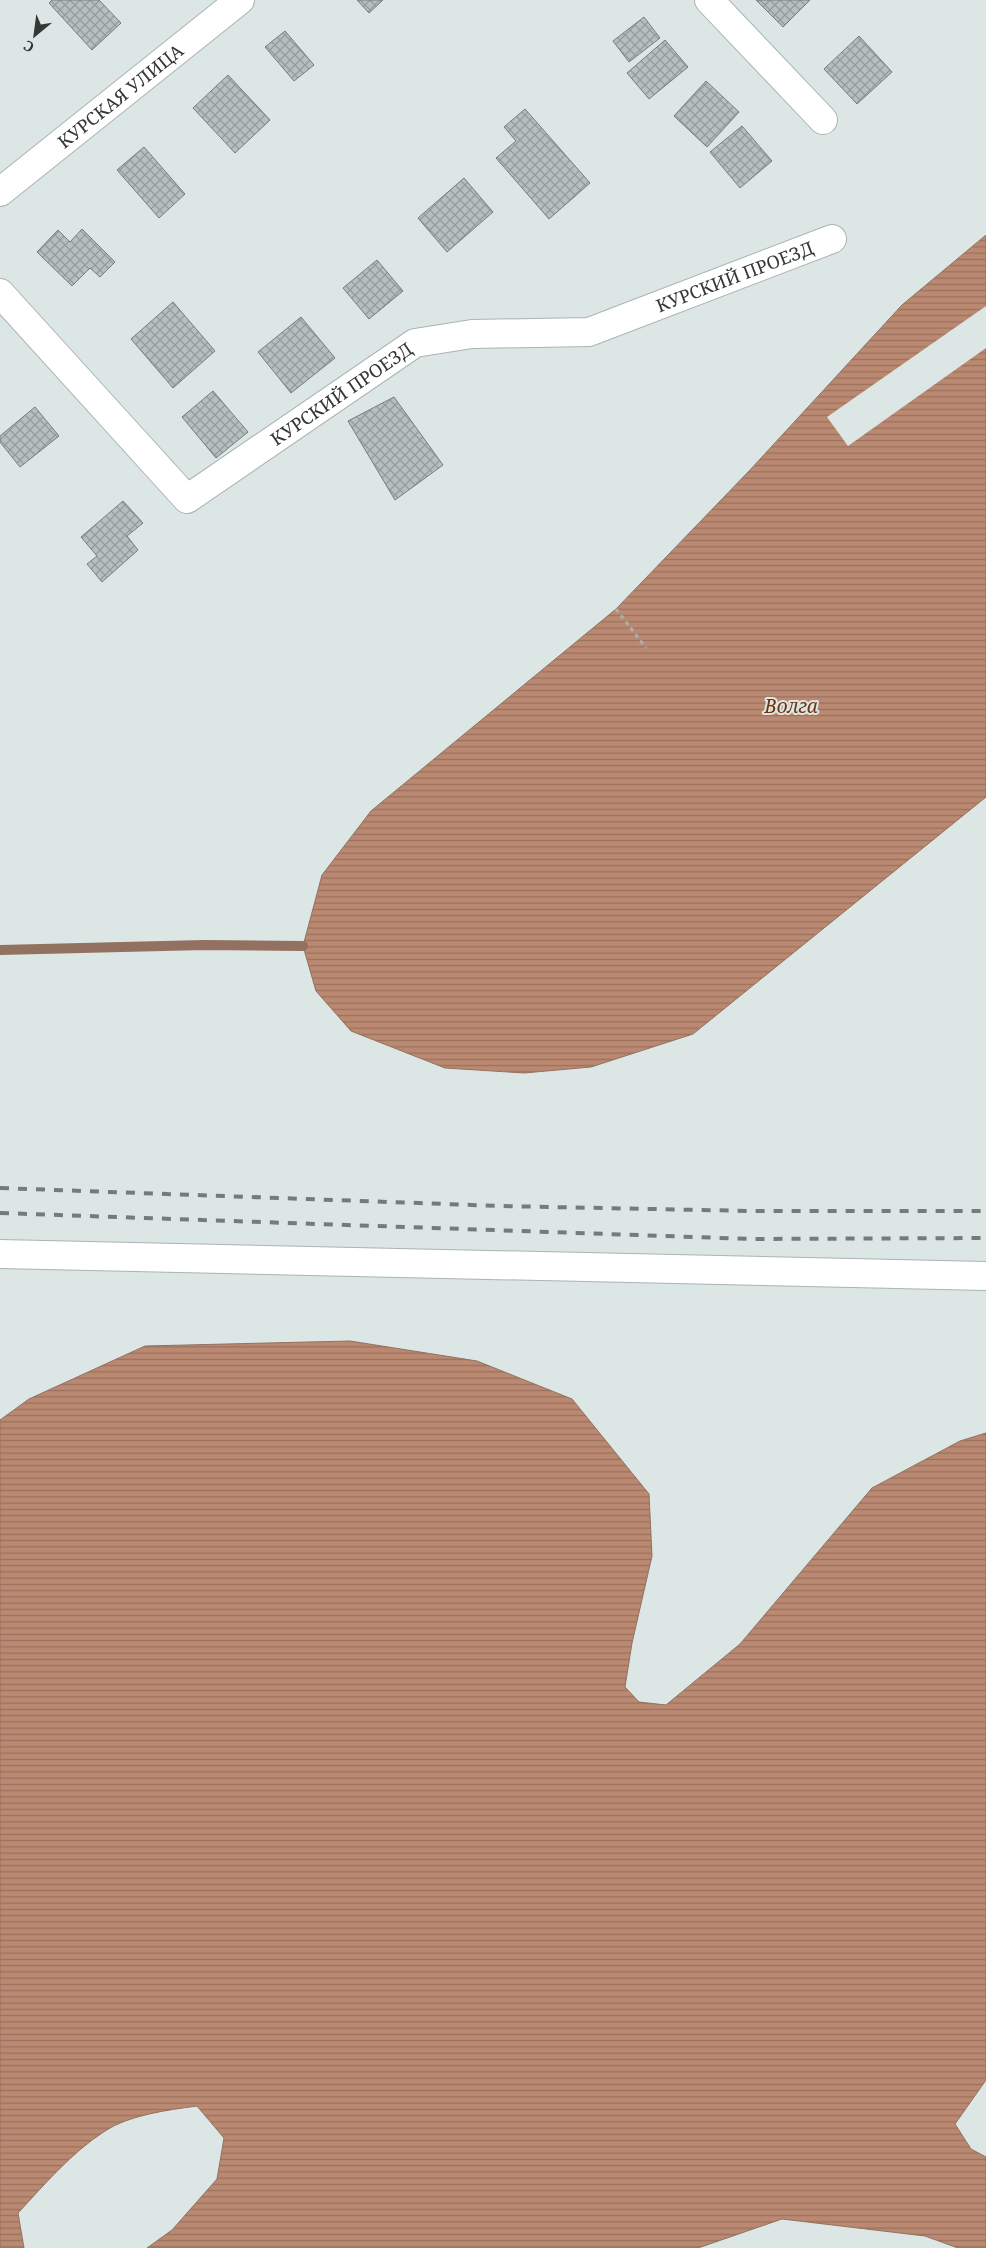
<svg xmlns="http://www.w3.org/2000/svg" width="986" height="2248" viewBox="0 0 986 2248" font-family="'Noto Serif',serif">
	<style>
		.water { fill: url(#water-rules); stroke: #927160 }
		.pier { fill: #dce6e5 }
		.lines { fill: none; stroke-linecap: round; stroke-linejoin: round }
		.stream { stroke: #927160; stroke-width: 10 }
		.building { fill: url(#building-cross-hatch); stroke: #757e7d }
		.minor-casing { stroke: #aab4b2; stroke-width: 30 }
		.path { stroke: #a9b1b0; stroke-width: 3; stroke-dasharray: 4 4; stroke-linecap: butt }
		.minor { stroke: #fff; stroke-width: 28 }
		.rail { stroke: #757b7a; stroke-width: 4; stroke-dasharray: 9 9; stroke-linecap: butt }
		.labels { text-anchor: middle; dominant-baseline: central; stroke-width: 4; stroke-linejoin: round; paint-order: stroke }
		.street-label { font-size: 18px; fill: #343837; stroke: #dce6e5 }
		.water-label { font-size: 19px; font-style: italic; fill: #71320d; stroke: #dce6e5 }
	</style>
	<defs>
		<pattern id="water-rules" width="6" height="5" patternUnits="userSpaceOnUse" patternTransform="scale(1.25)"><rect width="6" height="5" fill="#bb8971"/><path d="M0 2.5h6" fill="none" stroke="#99715e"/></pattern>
		<pattern id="building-cross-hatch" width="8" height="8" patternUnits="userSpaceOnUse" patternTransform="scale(1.25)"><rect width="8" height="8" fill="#b5bfbd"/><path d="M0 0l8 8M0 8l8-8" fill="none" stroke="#949c9a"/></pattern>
	</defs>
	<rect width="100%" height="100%" fill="#dce6e5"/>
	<g class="water">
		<polygon points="986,235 986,797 693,1034 591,1067 524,1073 445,1068 351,1031 316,991 303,946 322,875 371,811 616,609 750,470 902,305"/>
		<path d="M350,1341L477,1361L572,1399L649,1494L652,1556L632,1643L625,1687L639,1702L666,1705L740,1644L872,1488L960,1441L986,1433V2080L955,2124L971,2149L986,2157V2248H958L925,2236L782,2219L698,2248H147L172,2230L217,2179L224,2138L197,2106C168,2110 129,2115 105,2131C71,2153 45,2184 18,2213L24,2248H0V1420L29,1399L145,1346Z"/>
	</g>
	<polygon class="pier" points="986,306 986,348 848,446 827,417"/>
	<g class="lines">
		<polyline class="stream" points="0,950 204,945 303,946"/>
	</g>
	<g class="building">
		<polygon points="52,0 99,0 121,23 92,50 49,3"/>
		<polygon points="357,0 383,0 369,13"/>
		<polygon points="756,0 810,0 783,27"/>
		<polygon points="644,17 660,38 629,62 613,41"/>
		<polygon points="285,31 314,65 294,81 265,47"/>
		<polygon points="859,36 892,72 857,104 824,69"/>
		<polygon points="665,40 688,67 649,99 627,73"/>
		<polygon points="228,75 270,120 235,153 193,108"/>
		<polygon points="706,81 739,112 707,147 674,116"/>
		<polygon points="525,109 590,183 549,219 496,158 516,141 504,127"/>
		<polygon points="742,126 772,161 740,188 710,152"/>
		<polygon points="144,147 185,194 159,218 117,170"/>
		<polygon points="464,178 493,212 447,252 418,218"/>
		<polygon points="82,229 115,262 100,277 90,268 72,286 37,252 58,230 70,242"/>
		<polygon points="377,260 403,291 369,319 343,288"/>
		<polygon points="173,302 215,351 173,388 131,339"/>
		<polygon points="301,317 335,358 291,393 258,352"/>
		<polygon points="213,391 248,432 216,458 182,417"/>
		<polygon points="394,397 443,465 395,500 348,421"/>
		<polygon points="35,407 59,436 20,467 0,442 0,436"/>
		<polygon points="123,501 143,523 127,536 138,550 102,582 87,564 97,556 81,537"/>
	</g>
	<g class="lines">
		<defs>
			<g id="minor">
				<polyline points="709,0 823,120"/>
				<path id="s1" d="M0,192L240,0"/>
				<path id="s2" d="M0,293L187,499L415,343L472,334L589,332L832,239"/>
				<polyline points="0,1254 986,1276"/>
			</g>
		</defs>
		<use href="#minor" class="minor-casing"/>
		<polyline class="path" points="616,609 646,648"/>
		<use href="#minor" class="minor"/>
		<g class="rail">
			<polyline points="0,1188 501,1206 752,1211 986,1211"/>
			<polyline points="0,1213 752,1239 986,1238"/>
		</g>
	</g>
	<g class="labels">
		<g class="street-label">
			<text stroke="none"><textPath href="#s1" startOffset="154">КУРСКАЯ УЛИЦА</textPath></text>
			<text stroke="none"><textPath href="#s2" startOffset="885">КУРСКИЙ ПРОЕЗД</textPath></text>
			<text stroke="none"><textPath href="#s2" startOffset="465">КУРСКИЙ ПРОЕЗД</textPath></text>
		</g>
		<g class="water-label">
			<text x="791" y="706">Волга</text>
		</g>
	</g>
	<g transform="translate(35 35) rotate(209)" stroke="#dce6e5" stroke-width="4" paint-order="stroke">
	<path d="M0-4L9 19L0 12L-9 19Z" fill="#343837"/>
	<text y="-8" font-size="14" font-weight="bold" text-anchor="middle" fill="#343837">С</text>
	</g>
</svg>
